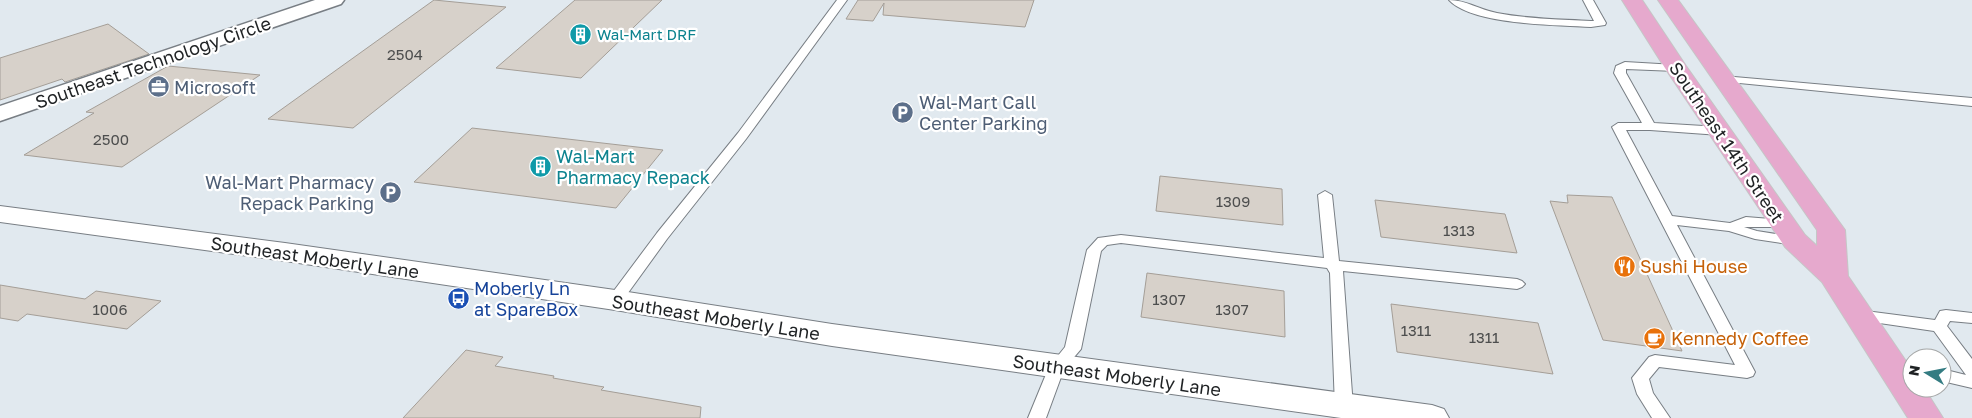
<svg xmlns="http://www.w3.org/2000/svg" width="1972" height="418" viewBox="0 0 1972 418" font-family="'Golos Text',sans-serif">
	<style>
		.building { fill: #d7d1ca; stroke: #a49e97 }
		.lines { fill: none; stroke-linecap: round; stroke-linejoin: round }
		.service-casing { stroke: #787e84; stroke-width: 2 }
		.minor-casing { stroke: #787e84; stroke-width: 3 }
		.tertiary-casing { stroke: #787e84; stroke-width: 2 }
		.primary-casing { stroke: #c5c6c6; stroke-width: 2 }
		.service { fill: #fff; fill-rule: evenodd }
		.minor { fill: #fff; fill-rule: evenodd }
		.tertiary { fill: #fff; fill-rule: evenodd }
		.primary { fill: #e6a9cd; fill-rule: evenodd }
		.labels { text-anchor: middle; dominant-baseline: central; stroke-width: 4.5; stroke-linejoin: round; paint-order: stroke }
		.far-culture-label { font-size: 15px; fill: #0d838f; stroke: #fff; text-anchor: start }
		.number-label { font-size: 15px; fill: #4d4e4e }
		.street-label { font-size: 18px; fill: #1f2224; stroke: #fff }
		.service-label { font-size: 18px; fill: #4e5e75; stroke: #fff; text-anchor: start }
		.culture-label { font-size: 18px; fill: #0d838f; stroke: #fff; text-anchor: start }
		.food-label { font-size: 18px; fill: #c56008; stroke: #fff; text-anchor: start }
		.transit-label { font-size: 18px; fill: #164399; stroke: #fff; text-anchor: start }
	</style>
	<rect width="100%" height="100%" fill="#e1e9ef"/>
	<g class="building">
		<polygon points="434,0 506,7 353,128 268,119"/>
		<polygon points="575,0 662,0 581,78 496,68"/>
		<polygon points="858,0 1034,0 1025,27 883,15 884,3 873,21 846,19"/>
		<polygon points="108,24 149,54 65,82 62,79 0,100 0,58"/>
		<polygon points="168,66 260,75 122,167 24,155 94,113 86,112"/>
		<polygon points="472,128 663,150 616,208 414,182"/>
		<polygon points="1160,176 1282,189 1283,225 1156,211"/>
		<polygon points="1567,195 1612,197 1682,351 1603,340 1550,201 1568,203"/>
		<polygon points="1375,200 1505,214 1517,253 1381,237"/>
		<polygon points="1147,273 1284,291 1285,337 1141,317"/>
		<polygon points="0,285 85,299 96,291 161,301 127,329 27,314 18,321 0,318"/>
		<polygon points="1391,304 1538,323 1553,374 1397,352"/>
		<polygon points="466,350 503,357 495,366 554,376 553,378 604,387 601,390 701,407 700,418 403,418"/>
	</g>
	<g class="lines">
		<defs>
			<g id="service">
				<polygon points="837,0 847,0 746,139 667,239 620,304 610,304 607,300 610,296 657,233 738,133"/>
				<path d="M1449,0C1466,0 1480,10 1497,13C1528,19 1560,19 1591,21H1594L1583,0H1593L1606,23L1605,25L1591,27C1557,25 1472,25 1449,0Z"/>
				<polygon points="1625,62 1676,65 1682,68 1676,71 1626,69 1626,73 1654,123 1720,127 1726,131 1720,135 1650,130 1626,130 1672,216 1730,223 1746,217 1783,220 1788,221 1790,224 1788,227 1744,227 1757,231 1795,237 1800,238 1802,241 1800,244 1795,245 1755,239 1729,231 1677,225 1755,372 1753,376 1747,378 1659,367 1649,379 1653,393 1670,418 1652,418 1637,394 1632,378 1649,357 1655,355 1735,365 1612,127 1618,123 1642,123 1614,73 1616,66"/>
				<polygon points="1723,76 1972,98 1972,106 1719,81 1717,79 1719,77"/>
				<polygon points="1325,191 1332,195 1339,261 1517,279 1522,281 1525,284 1522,287 1517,289 1343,271 1353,407 1350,411 1344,413 1338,411 1335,407 1330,273 1327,268 1121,243 1107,245 1101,251 1081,349 1064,369 1046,418 1028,418 1049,367 1065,347 1087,250 1098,238 1121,235 1324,258 1318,195"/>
				<polygon points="1858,310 1935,320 1940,311 1946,310 1972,313 1972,323 1950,321 1947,326 1972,359 1972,388 1942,381 1942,369 1966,375 1934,331 1852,319 1850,315 1852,311"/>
			</g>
			<polygon id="minor" points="315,0 344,0 341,4 0,121 0,106"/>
			<polygon id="tertiary" points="0,206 285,243 615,290 832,324 1432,405 1444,409 1449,418 1341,418 832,346 615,310 285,261 0,222"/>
			<polygon id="primary" points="1622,0 1642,0 1686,66 1805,235 1817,246 1817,230 1658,0 1678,0 1845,230 1848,276 1912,370 1912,388 1924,388 1943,418 1908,418 1822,282 1785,247 1665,68"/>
		</defs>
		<use href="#service" class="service-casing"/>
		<use href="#minor" class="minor-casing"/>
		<use href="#tertiary" class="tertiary-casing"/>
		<use href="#primary" class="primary-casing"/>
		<use href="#service" class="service"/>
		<use href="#minor" class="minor"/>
		<use href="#tertiary" class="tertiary"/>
		<use href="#primary" class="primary"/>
	</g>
	<defs>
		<symbol id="building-disc" viewBox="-11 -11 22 22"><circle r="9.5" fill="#0f9aa8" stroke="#fff"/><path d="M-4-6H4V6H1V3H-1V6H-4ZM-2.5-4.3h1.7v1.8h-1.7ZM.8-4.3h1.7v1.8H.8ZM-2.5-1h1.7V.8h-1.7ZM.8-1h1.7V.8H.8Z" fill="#fff"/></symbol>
		<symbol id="office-disc" viewBox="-11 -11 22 22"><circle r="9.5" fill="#5c6f8a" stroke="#fff"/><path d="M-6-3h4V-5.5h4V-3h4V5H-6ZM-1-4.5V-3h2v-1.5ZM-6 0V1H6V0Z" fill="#fff"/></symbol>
		<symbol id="parking-disc" viewBox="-11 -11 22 22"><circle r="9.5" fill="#5c6f8a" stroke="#fff"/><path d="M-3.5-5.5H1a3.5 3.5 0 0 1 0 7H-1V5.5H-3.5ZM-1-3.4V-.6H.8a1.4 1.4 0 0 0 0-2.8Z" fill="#fff"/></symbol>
		<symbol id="restaurant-disc" viewBox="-11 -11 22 22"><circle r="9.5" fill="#e8710a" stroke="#fff"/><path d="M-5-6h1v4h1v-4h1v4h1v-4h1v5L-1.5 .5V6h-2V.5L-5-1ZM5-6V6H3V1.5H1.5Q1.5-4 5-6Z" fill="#fff"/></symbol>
		<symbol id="bus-disc" viewBox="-11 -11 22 22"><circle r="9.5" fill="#1a4fb4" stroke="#fff"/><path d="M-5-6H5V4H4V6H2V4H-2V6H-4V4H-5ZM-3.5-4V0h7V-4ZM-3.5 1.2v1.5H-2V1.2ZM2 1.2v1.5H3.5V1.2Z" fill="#fff"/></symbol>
		<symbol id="cafe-disc" viewBox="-11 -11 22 22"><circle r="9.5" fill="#e8710a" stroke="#fff"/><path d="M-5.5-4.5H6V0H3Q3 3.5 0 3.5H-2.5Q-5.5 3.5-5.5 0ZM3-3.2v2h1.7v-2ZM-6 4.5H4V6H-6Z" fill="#fff"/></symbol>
	</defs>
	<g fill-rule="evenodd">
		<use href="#building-disc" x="568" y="22" width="25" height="25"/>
		<use href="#office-disc" x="146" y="74" width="25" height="25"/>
		<use href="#parking-disc" x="890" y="100" width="25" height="25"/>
		<use href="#building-disc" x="528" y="154" width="25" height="25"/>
		<use href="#parking-disc" x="378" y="180" width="25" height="25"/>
		<use href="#restaurant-disc" x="1612" y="254" width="25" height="25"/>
		<use href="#bus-disc" x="446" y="286" width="25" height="25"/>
		<use href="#cafe-disc" x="1642" y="326" width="25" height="25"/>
	</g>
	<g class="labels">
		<g class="far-culture-label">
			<text x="597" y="34">Wal-Mart DRF</text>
		</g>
		<g class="number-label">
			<text x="405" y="54">2504</text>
			<text x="111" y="139">2500</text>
			<text x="1233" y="201">1309</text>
			<text x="1459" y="230">1313</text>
			<text x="1169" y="299">1307</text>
			<text x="110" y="309">1006</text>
			<text x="1232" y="309">1307</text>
			<text x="1416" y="330">1311</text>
			<text x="1484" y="337">1311</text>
		</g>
		<g class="street-label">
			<text transform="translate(153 62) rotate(-19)">Southeast Technology Circle</text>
			<text transform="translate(1727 142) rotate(56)">Southeast 14th Street</text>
			<text transform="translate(315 257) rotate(8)">Southeast Moberly Lane</text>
			<text transform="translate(716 317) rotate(9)">Southeast Moberly Lane</text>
			<text transform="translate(1117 375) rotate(8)">Southeast Moberly Lane</text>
		</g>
		<g class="service-label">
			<text x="174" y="87">Microsoft</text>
			<text x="919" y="102">Wal-Mart Call<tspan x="919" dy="21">Center Parking</tspan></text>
			<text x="374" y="182" text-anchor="end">Wal-Mart Pharmacy<tspan x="374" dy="21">Repack Parking</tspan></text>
		</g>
		<g class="culture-label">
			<text x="556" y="156">Wal-Mart<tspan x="556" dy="21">Pharmacy Repack</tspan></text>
		</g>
		<g class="food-label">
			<text x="1640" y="266">Sushi House</text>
			<text x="1671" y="338">Kennedy Coffee</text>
		</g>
		<g class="transit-label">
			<text x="474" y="288">Moberly Ln<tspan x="474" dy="21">at SpareBox</tspan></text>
		</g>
	</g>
	<g transform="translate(1927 373) rotate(280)"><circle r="24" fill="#ffffff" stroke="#a5a7a7"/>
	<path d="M0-4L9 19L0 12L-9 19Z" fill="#347c82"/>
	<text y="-8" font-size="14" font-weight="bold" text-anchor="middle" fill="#1f2224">N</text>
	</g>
</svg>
